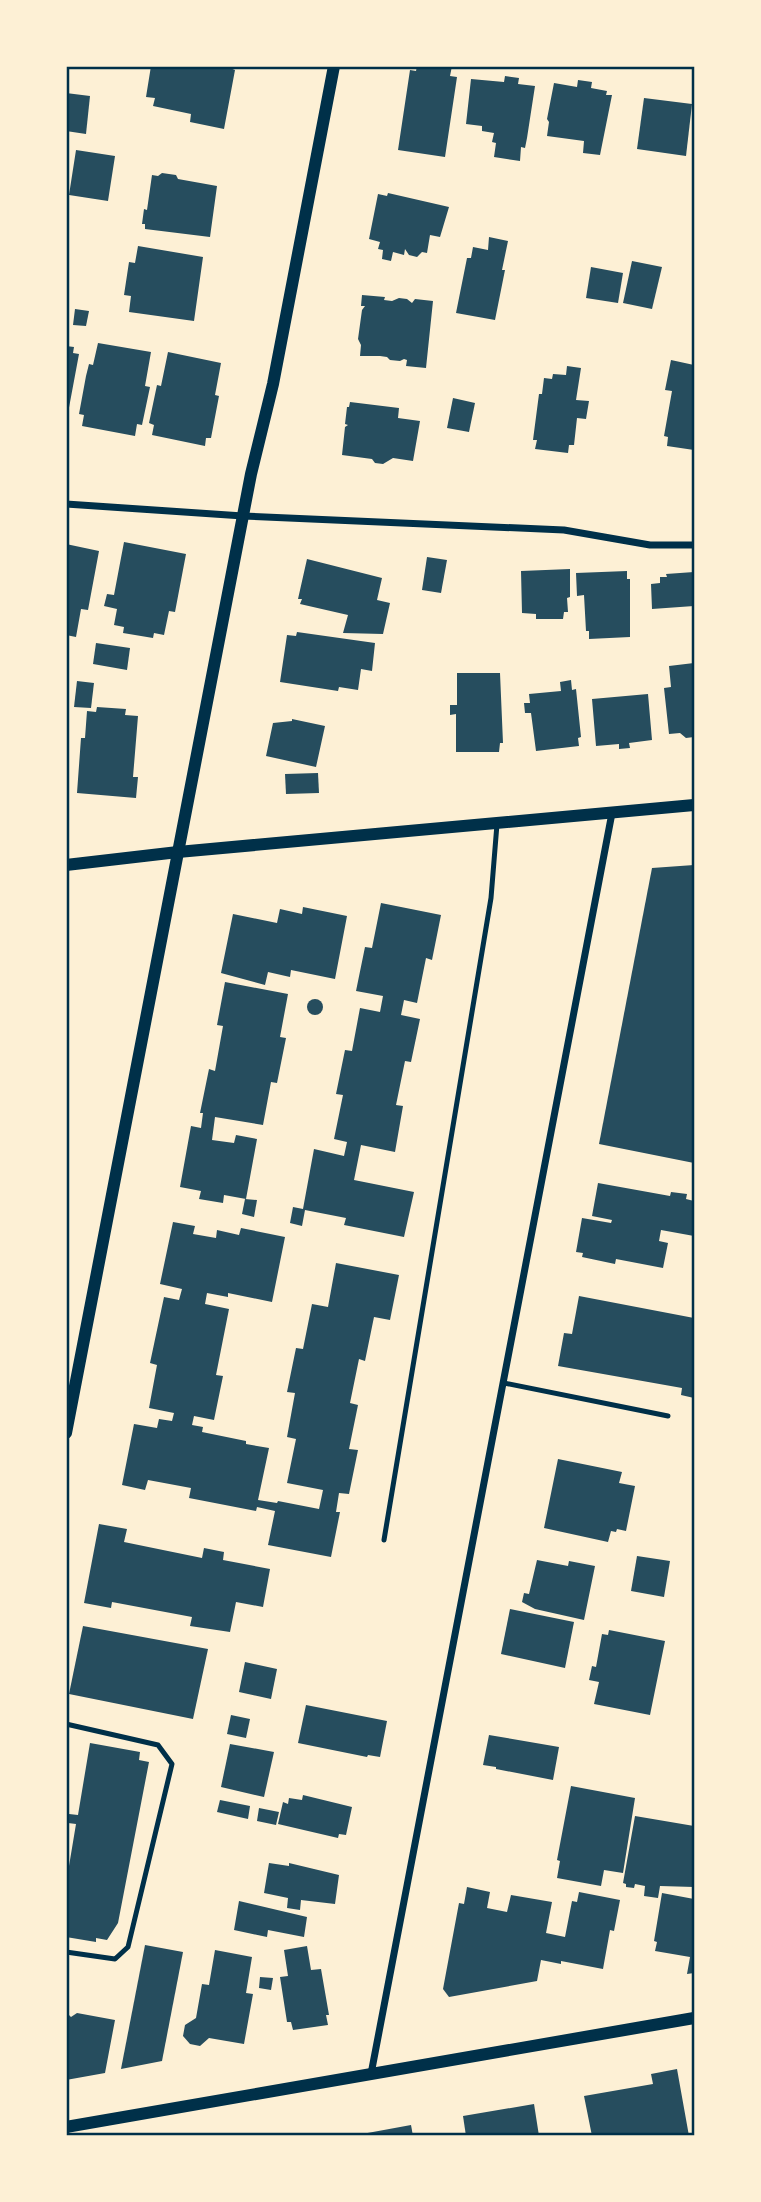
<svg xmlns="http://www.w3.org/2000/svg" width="761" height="2202" viewBox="0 0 761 2202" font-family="'Public Sans',sans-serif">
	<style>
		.building { fill: #264d5e }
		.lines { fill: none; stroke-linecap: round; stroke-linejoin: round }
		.service { stroke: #003049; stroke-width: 5 }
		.minor { stroke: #003049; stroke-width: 7 }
		.tertiary { stroke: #003049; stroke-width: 12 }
		.neatline { fill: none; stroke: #003049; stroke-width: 2.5 }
	</style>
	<rect width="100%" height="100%" fill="#fdf0d5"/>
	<g class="building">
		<polygon points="151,66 225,66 235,70 224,129 190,122 191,114 153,106 155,98 146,97"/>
		<polygon points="417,66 452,66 450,76 457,77 445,157 398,150 410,70 416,71"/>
		<polygon points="505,76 519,78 518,84 535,86 527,138 525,148 521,147 520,161 494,157 496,143 492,142 494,133 482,131 482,126 466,124 471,79 504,82"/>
		<polygon points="578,80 592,82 591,88 607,91 606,95 612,95 600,155 583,153 584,141 547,136 549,122 547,119 554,83 577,87"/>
		<polygon points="66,93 90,96 86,134 66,131"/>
		<polygon points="644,98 692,104 686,156 637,149"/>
		<polygon points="76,150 115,156 108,201 69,195"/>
		<polygon points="162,173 176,175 178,179 217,186 210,237 145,229 145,224 142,224 144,209 147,210 152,175 158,176"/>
		<polygon points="388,193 449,207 440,237 430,235 427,253 422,252 417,257 409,255 405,249 404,255 393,252 391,261 382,259 383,250 378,249 380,242 369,239 378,194 387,196"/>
		<polygon points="489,237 508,241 502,270 505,270 495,320 456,313 467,258 471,258 473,247 488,250"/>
		<polygon points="138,246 203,257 194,321 129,312 131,296 124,295 129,262 135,263"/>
		<polygon points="632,261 662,267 652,309 623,303"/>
		<polygon points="591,267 623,273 618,303 586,298"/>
		<polygon points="362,295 385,297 384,300 392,301 399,298 407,299 412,303 415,299 433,301 426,368 406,366 407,360 404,359 400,361 390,360 387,357 380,356 360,356 361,345 358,339 362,310 365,306 361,306"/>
		<polygon points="75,309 89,311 86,326 73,325"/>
		<polygon points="98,343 151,352 145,386 150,387 142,425 137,424 135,436 82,426 84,415 79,414 86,376 89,364 93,365"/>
		<polygon points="66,346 74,347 73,353 79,354 68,413"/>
		<polygon points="168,352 221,363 215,395 219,396 211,438 206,438 205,446 152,435 154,425 149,423 157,385 161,386"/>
		<polygon points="671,360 694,365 694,450 667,446 668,437 664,436 672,391 665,390"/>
		<polygon points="567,366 581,368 576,400 589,401 586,419 577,418 574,445 569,445 568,453 535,449 537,440 533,440 539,394 542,394 544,378 552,379 553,374 566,375"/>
		<polygon points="453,398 475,403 469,432 447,428"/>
		<polygon points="350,402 399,408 398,418 420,421 413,461 393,458 383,464 375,463 372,459 342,455 345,427 348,425 345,424 347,407 349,407"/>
		<polygon points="124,542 186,554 175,612 169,611 164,635 154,633 153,638 123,633 124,627 114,625 117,609 104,606 107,594 114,595"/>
		<polygon points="66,544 99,551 88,610 81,609 76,637 66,635"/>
		<polygon points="427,557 447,560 441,593 422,590"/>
		<polygon points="307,559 382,578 377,600 390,603 383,634 343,633 348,615 300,604 302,599 298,599"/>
		<polygon points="570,569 570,597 567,598 568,612 564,612 563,619 536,619 536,614 522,613 521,571"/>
		<polygon points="627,571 627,579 630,579 630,637 589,639 589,631 586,631 584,595 577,596 576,573"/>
		<polygon points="694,572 694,606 652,609 651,584 660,583 660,577 667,577 666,574"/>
		<polygon points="297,632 375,643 372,671 361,669 358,690 339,687 338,691 280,682 287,635 296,636"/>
		<polygon points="96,643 130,648 127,670 93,664"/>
		<polygon points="694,663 694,737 686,738 680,733 669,734 664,688 671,687 669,666"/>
		<polygon points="457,673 500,673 503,743 500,743 499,752 456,752 456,714 450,715 450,705 457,705"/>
		<polygon points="571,680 572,690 576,689 581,737 578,738 579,746 536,751 531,713 525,713 524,703 530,703 529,694 561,691 560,682"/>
		<polygon points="77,681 94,683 91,708 74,707"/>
		<polygon points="648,694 652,740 629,743 630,748 619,749 619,744 596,746 592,699"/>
		<polygon points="97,707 126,709 125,715 138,716 133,777 138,777 136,798 77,793 81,738 85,738 87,711 96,712"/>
		<polygon points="292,719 325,726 316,767 266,756 273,723 292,721"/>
		<polygon points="318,773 319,793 286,794 285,774"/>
		<polygon points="694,865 694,1163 599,1144 652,868"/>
		<polygon points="381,903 441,915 432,960 426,958 417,1003 404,1000 401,1015 420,1019 411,1062 405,1061 396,1105 403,1106 395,1152 361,1145 354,1180 414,1192 404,1237 344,1225 346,1218 305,1210 302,1226 290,1223 293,1207 303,1209 314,1149 344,1156 347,1142 334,1139 343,1095 336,1094 345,1050 352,1051 360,1008 380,1012 383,996 356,991 365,947 372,948"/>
		<polygon points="303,907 347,916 335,979 291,970 290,977 268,972 265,985 221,973 233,914 277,923 280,909 302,914"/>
		<polygon points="225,982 288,994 280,1037 286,1038 277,1083 271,1082 263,1125 215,1117 212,1140 234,1143 236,1135 257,1139 246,1199 224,1195 223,1203 199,1199 201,1191 180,1187 191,1126 201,1128 203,1113 200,1113 209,1069 215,1071 223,1026 217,1025"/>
		<circle cx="315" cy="1007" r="8"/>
		<polygon points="598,1183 670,1196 671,1192 687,1194 686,1199 694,1201 694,1236 661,1230 659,1241 668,1243 663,1268 616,1259 615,1264 582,1257 583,1253 576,1252 582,1218 611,1223 612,1220 592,1216"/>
		<polygon points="245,1199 257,1200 254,1217 242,1214"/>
		<polygon points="173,1222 195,1226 193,1234 216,1238 217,1230 239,1235 241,1228 285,1237 272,1302 228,1293 228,1297 207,1293 205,1304 229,1309 216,1375 223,1376 214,1420 194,1416 192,1425 203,1427 202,1432 246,1441 246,1444 269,1448 258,1500 277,1503 278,1501 319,1509 323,1490 287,1483 296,1439 287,1437 295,1393 287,1392 296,1348 303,1349 312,1304 328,1307 336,1263 399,1275 390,1320 374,1317 365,1361 359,1359 350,1403 358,1405 349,1449 358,1450 349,1494 339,1493 336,1512 340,1512 331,1557 268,1545 275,1511 257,1507 256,1511 189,1498 191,1488 148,1480 145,1490 122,1485 134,1424 157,1428 159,1419 172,1421 174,1413 149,1408 157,1365 150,1363 164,1297 179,1300 182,1289 160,1284"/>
		<polygon points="579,1296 694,1318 694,1398 681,1395 682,1388 558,1366 564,1333 572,1334"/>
		<polygon points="558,1459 622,1472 619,1483 635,1486 626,1531 617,1529 616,1532 611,1531 608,1542 544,1528"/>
		<polygon points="99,1524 127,1529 124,1542 202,1558 204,1548 224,1552 223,1560 270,1569 263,1607 236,1602 230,1632 190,1626 192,1617 112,1602 111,1608 84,1603"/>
		<polygon points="637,1556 670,1561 664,1597 631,1591"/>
		<polygon points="537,1560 568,1566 569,1561 595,1566 584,1620 535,1609 522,1602 524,1593 529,1594"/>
		<polygon points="510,1609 574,1622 565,1668 501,1654"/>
		<polygon points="83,1626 208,1649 193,1719 69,1694"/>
		<polygon points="609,1630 665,1641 650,1715 594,1704 599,1682 589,1680 592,1666 596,1667 602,1634 608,1635"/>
		<polygon points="245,1662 277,1669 271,1699 239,1692"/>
		<polygon points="306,1705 387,1721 380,1757 368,1755 367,1757 298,1743"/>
		<polygon points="231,1715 250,1719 246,1738 227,1734"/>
		<polygon points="489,1735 559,1747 553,1780 496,1769 496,1767 483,1765"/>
		<polygon points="90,1743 140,1752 139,1760 149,1762 118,1923 107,1940 96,1938 96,1942 66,1937 66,1884 76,1824 68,1823 69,1814 78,1815"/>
		<polygon points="230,1744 274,1752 264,1797 221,1787"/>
		<polygon points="571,1786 635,1798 623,1873 604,1870 601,1886 557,1878 560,1861 557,1860"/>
		<polygon points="303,1795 352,1807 346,1835 339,1834 338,1838 278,1824 283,1802 288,1804 289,1798 302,1800"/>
		<polygon points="220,1800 250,1806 248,1819 217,1812"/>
		<polygon points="259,1808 279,1812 276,1825 257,1821"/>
		<polygon points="635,1816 694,1826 694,1887 660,1886 658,1898 644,1896 645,1886 635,1884 634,1888 626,1887 626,1884 623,1883"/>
		<polygon points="269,1863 289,1866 289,1863 339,1875 335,1904 301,1900 300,1910 287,1908 288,1898 264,1893"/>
		<polygon points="467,1887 490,1892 487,1908 507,1912 511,1895 552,1902 546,1933 565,1937 572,1901 577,1902 579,1892 620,1900 614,1931 610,1930 603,1969 561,1961 561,1964 541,1960 537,1981 449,1997 443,1989 459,1903 464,1904"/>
		<polygon points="662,1893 694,1899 694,1973 687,1974 690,1957 655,1951 657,1942 654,1941"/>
		<polygon points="239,1901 307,1917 304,1937 268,1930 267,1937 234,1930"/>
		<polygon points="145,1945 183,1952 162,2061 121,2069"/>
		<polygon points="307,1946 311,1970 321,1969 329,2015 326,2015 328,2025 293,2030 291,2022 287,2022 280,1977 288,1976 284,1950"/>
		<polygon points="215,1950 252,1957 246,1993 253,1994 244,2044 209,2038 200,2046 190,2044 183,2036 185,2025 196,2018 202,1984 209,1985"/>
		<polygon points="260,1977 273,1978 271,1990 259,1988"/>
		<polygon points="66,2012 71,2017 77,2013 115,2020 105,2073 66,2080"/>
		<polygon points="677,2069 689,2136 592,2136 584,2096 653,2084 651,2074"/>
		<polygon points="534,2104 539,2136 466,2136 463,2116"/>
		<polygon points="411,2125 413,2136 362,2136 362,2134"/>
	</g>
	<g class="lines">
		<g class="service">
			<polyline points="504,1383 668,1416"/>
			<polyline points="384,1540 491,898 497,824"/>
			<polyline points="66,1724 158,1745 172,1764 128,1947 115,1959 66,1952"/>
		</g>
		<g class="minor">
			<polyline points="66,504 243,516 564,530 650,545 694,545"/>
			<polyline points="371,2074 612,813"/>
		</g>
		<g class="tertiary">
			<polyline points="66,865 178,852 694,805"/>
			<polyline points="66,1433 251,474 273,384 334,66"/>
			<polyline points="66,2127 694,2018"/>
		</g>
	</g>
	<rect width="761" height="2202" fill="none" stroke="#fdf0d5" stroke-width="136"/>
	<rect x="68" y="68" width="625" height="2066" class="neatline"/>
</svg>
